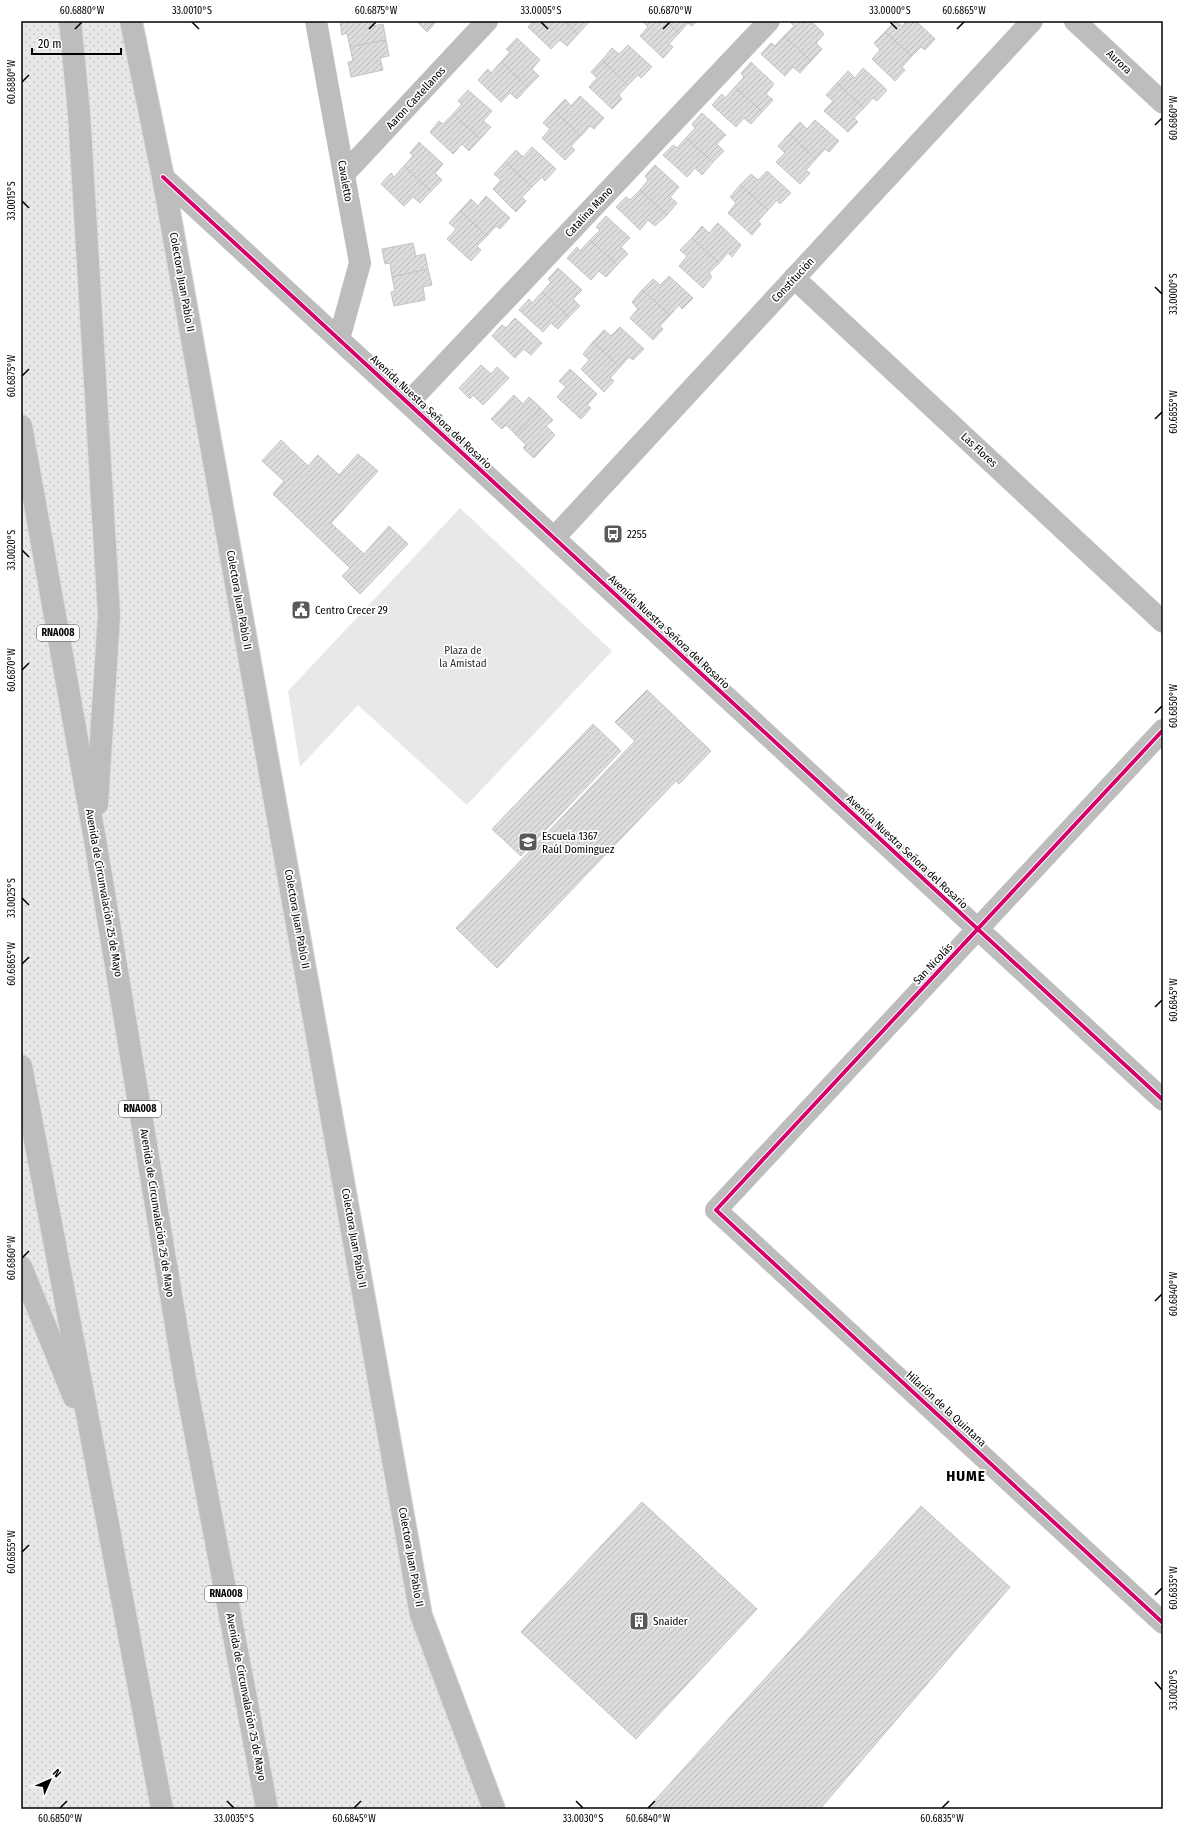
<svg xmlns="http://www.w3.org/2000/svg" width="1184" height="1830" viewBox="0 0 1184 1830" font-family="'Fira Sans Condensed',sans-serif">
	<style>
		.grass { fill: url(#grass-dots) }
		.park { fill: #e8e8e8 }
		.building { fill: url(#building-hatch); stroke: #c4c4c4 }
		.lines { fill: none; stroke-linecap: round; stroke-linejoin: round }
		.major-casing { stroke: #dbdbdb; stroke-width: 24 }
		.highway-casing { stroke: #dbdbdb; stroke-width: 24 }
		.minor { stroke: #bdbdbd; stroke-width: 22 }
		.major { stroke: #bdbdbd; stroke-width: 22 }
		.highway { stroke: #bdbdbd; stroke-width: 22 }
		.cycleway-casing { stroke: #fff; stroke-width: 6 }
		.cycleway { stroke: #d6006c; stroke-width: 4 }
		.ticks { fill: none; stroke: #000; stroke-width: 1.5 }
		.labels { text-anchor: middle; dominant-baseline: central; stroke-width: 3.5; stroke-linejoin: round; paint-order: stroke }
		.shield { fill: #fff; stroke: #4c4c4c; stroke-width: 1 }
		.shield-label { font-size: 10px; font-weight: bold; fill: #000 }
		.street-label { font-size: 11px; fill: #000; stroke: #fff }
		.poi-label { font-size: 11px; fill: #000; stroke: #fff; text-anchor: start }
		.park-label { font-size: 11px; fill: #2d2d2d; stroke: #fff }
		.district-label { font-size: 15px; font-weight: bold; letter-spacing: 1px; fill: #000; stroke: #fff }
		.neatline { fill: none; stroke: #000; stroke-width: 1.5 }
		.ticks-label { font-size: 10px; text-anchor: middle; fill: #000 }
	</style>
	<defs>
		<pattern id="grass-dots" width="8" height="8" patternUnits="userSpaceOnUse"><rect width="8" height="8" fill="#e8e8e8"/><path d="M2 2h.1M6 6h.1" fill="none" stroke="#c5c5c5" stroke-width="1.8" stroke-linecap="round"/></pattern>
		<pattern id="building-hatch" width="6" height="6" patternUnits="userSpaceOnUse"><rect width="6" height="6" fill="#dcdcdc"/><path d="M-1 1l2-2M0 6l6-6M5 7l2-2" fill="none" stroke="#bbb"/></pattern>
	</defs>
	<rect width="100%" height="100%" fill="#fff"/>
	<polygon class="grass" points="21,21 131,21 421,1615 494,1809 21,1809"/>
	<polygon class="park" points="460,508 612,651 467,805 358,705 300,767 288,691"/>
	<g class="building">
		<polygon points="340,21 372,21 373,26 383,24 386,40 350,47 347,33 342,35"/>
		<polygon points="416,21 437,21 427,32"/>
		<polygon points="533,21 564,21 578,34 567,46 560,40 551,49 528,27"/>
		<polygon points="564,21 587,21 589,22 578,34"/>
		<polygon points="642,21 666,21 679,33 669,44 673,47 663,58 640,36 648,27"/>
		<polygon points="666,21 697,21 692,26 688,23 679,33"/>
		<polygon points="791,21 811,21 824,34 816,43 822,49 811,61 784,36 794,26 790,22"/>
		<polygon points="895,21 902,26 907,21 916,21 935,39 925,50 921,47 912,56 885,32"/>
		<polygon points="885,32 912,56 902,67 905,70 895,81 872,59 880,50 874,43"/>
		<polygon points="784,36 811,61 800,73 793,67 785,76 761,54 771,43 775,46"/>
		<polygon points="517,38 540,60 532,69 539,76 528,87 501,62 510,52 506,49"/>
		<polygon points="386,40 389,56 380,58 383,70 351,77 348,62 353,61 350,47"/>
		<polygon points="628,45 652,67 641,78 638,75 628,85 602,60 612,48 619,54"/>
		<polygon points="602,60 628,85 619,95 622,99 612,109 589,87 597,78 591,72"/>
		<polygon points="501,62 528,87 517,99 510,93 501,102 478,80 488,69 491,73"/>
		<polygon points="751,62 774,84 766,94 773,100 762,112 735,87 744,77 741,73"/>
		<polygon points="863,68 887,90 877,101 873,98 864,108 837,83 848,71 855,78"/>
		<polygon points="837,83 864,108 854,118 858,122 848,132 824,111 833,101 826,95"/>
		<polygon points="735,87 762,112 751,124 744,118 736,127 712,105 722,94 725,98"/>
		<polygon points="468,90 492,111 483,121 491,127 480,139 453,114 462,104 458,101"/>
		<polygon points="580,96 604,118 594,129 590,126 581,136 554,111 565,99 571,106"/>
		<polygon points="554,111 581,136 571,146 575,150 565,160 542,138 550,129 543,123"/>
		<polygon points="702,113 726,135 717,144 724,151 713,162 686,138 695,128 692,124"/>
		<polygon points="453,114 480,139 469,151 462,144 453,154 430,132 439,121 443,124"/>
		<polygon points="815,120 839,141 829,152 825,149 816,159 789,134 800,122 807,129"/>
		<polygon points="789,134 816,159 806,170 810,173 800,184 776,162 785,153 778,146"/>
		<polygon points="686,138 713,162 702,175 695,168 687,177 663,155 673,145 677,148"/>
		<polygon points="419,142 443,164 435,173 442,180 431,191 404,166 413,156 410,153"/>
		<polygon points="532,147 556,169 545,181 542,177 532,187 505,162 516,150 523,157"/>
		<polygon points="505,162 532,187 522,197 526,201 516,212 493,189 501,180 494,174"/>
		<polygon points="655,165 679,187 670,197 677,203 667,215 640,190 648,180 645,176"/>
		<polygon points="404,166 431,191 420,203 413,197 404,206 381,184 391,173 394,177"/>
		<polygon points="767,171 791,193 780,204 777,200 768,210 740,185 751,174 758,180"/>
		<polygon points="740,185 768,210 758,221 761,224 752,235 728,213 736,203 730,197"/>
		<polygon points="640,190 667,215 655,226 648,220 640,230 616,207 626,197 630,200"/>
		<polygon points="486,196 510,218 500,229 496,226 487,236 460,211 471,199 478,206"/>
		<polygon points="460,211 487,236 477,246 481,250 471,261 447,239 456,229 449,223"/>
		<polygon points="606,216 630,238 621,247 628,254 617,265 590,240 600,230 596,227"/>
		<polygon points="718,223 741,245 732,257 728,253 719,263 692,238 702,226 709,233"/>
		<polygon points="692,238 719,263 709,273 712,277 703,288 679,266 687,256 680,250"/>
		<polygon points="590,240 617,265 606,277 599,271 591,280 567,258 577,247 580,251"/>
		<polygon points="413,243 416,256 425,254 428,269 392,277 390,263 385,264 382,249"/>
		<polygon points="558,268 582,290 573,299 580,306 569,317 542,292 551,282 548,279"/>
		<polygon points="428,269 432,285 423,287 425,300 394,306 391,292 395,291 392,277"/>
		<polygon points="669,276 693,298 682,309 679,305 670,315 642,290 653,279 660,285"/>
		<polygon points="642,290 670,315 660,326 663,329 653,340 630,318 638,309 632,302"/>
		<polygon points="542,292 569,317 558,329 551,323 543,332 519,310 529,299 532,303"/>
		<polygon points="515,318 542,343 531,355 524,349 515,358 492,336 502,325 506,328"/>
		<polygon points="620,327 644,349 633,360 629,357 620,367 593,342 604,330 611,336"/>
		<polygon points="593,342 620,367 610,378 614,381 604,392 581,369 589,360 583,354"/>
		<polygon points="481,365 491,374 497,367 509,378 483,405 473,395 470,399 459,388"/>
		<polygon points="570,369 597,394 587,405 591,408 581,419 557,397 566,387 559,381"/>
		<polygon points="514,395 523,404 529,397 541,408 516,435 506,425 502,429 491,419"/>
		<polygon points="541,408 553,420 546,426 555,435 534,458 523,448 526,445 516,435"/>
		<polygon points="281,440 308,466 318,455 339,475 358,454 378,471 331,523 364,554 389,526 408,544 360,594 342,576 350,568 273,494 284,481 262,461"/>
		<polygon points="647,690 711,751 679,784 676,781 497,968 456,928 635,741 615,722"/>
		<polygon points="593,724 621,751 521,856 492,829"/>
		<polygon points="642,1502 757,1609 636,1739 521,1632"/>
		<polygon points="921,1506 1010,1587 820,1809 647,1809"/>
	</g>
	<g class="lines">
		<defs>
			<polyline id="major" points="131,21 163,177 421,1615 494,1809"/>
			<g id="highway">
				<polyline points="70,21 79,113 109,615 97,804"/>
				<polyline points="21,426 95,840 185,1379 267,1809"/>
				<polyline points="21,1066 162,1809"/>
				<polyline points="21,1267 74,1397"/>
			</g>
		</defs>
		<use href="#major" class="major-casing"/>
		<use href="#highway" class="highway-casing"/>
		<g class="minor">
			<polyline points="316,21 360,263 339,339"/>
			<polyline points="1075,21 1163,103"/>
			<polyline points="344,174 487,21"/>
			<polyline points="163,177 1163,1100"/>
			<polyline points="794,278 1163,622"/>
			<polyline points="408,403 769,21"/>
			<polyline points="554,538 1032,21"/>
			<polyline points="1163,730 716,1210 1163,1623"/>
		</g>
		<use href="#major" class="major"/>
		<use href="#highway" class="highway"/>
		<defs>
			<g id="cycleway">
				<polyline points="163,177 1163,1100"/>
				<polyline points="1163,730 716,1210 1163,1623"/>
			</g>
		</defs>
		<use href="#cycleway" class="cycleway-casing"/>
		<use href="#cycleway" class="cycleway"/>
	</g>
	<path class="ticks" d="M192,22L199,29M541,22L548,29M890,22L897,29M75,29L82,22M369,29L376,22M663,29L670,22M957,29L964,22M22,82L29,75M1155,125L1162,118M22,201L29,208M1155,287L1162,294M22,376L29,369M1155,419L1162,412M22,550L29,557M22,670L29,663M1155,713L1162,706M22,898L29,905M22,964L29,957M1155,1007L1162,1000M22,1258L29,1251M1155,1301L1162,1294M22,1552L29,1545M1155,1595L1162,1588M1155,1682L1162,1690M227,1801L234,1808M576,1801L583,1808M60,1808L67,1801M354,1808L361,1801M648,1808L655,1801M942,1808L949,1801"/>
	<defs>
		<symbol id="bus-square" viewBox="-11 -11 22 22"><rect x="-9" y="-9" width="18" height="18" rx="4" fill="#595959" stroke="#fff"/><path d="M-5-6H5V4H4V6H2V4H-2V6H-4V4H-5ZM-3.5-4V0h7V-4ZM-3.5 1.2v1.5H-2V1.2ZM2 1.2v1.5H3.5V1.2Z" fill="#fff"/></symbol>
		<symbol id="civic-square" viewBox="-11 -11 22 22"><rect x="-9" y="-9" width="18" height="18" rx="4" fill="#595959" stroke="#fff"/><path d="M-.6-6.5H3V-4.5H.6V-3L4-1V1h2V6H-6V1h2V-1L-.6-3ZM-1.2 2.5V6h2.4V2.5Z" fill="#fff"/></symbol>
		<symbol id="school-square" viewBox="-11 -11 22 22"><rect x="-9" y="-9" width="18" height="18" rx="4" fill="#595959" stroke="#fff"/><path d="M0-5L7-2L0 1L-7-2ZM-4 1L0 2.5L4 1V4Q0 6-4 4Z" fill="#fff"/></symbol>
		<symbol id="building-square" viewBox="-11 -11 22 22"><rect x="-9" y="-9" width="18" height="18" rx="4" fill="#595959" stroke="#fff"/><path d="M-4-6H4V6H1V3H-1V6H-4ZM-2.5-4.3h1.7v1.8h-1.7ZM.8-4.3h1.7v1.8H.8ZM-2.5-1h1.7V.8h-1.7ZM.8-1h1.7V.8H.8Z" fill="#fff"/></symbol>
	</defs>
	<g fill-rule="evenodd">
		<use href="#bus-square" x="602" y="523" width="22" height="22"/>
		<use href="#civic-square" x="290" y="599" width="22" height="22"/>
		<use href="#school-square" x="517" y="831" width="22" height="22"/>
		<use href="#building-square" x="628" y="1610" width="22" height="22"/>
	</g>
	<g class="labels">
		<g class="shield">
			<rect x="37" y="625" width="42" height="16" rx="3"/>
			<rect x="119" y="1101" width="42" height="16" rx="3"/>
			<rect x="205" y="1586" width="42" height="16" rx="3"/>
		</g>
		<g class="shield-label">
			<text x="58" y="633">RNA008</text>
			<text x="140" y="1109">RNA008</text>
			<text x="226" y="1594">RNA008</text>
		</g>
		<g class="street-label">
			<text transform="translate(1119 62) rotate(43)">Aurora</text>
			<text transform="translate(416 98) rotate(-47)">Aaron Castellanos</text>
			<text transform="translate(345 181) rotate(80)">Cavaletto</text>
			<text transform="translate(589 212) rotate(-47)">Catalina Mano</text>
			<text transform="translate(793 280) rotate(-47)">Constitución</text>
			<text transform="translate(182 282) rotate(80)">Colectora Juan Pablo II</text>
			<text transform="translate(431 412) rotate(43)">Avenida Nuestra Señora del Rosario</text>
			<text transform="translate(979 450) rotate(43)">Las Flores</text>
			<text transform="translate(239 600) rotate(80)">Colectora Juan Pablo II</text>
			<text transform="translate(669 632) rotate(43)">Avenida Nuestra Señora del Rosario</text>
			<text transform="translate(907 852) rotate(43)">Avenida Nuestra Señora del Rosario</text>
			<text transform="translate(104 893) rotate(80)">Avenida de Circunvalación 25 de Mayo</text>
			<text transform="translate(297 919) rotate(80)">Colectora Juan Pablo II</text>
			<text transform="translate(933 964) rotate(-47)">San Nicolás</text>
			<text transform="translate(157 1213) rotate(81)">Avenida de Circunvalación 25 de Mayo</text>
			<text transform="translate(354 1238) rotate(80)">Colectora Juan Pablo II</text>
			<text transform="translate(946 1409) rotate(43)">Hilarión de la Quintana</text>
			<text transform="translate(411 1557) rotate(80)">Colectora Juan Pablo II</text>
			<text transform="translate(246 1697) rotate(79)">Avenida de Circunvalación 25 de Mayo</text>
		</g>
		<g class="poi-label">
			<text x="627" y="534">2255</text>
			<text x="315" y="610">Centro Crecer 29</text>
			<text x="542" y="836">Escuela 1367<tspan x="542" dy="13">Raúl Dominguez</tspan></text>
			<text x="653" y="1621">Snaider</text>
		</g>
		<g class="park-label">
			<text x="463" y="650">Plaza de<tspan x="463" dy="13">la Amistad</tspan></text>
		</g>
		<g class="district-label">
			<text x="966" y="1476">HUME</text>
		</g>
	</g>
	<rect width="1184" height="1830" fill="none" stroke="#ffffff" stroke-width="44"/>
	<g transform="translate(50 1780) rotate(45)" stroke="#ffffff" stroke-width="3" paint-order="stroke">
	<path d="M0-3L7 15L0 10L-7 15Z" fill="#000000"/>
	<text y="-6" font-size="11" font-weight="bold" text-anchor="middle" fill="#000000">N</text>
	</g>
	<path d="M32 48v6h89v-6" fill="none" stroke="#000000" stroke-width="2"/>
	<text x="38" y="48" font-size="12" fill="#000000" stroke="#ffffff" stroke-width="3" paint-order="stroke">20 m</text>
	<rect x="22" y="22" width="1140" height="1786" class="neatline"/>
	<g class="ticks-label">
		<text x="82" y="14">60.6880°W</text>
		<text x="192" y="14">33.0010°S</text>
		<text x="376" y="14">60.6875°W</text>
		<text x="541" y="14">33.0005°S</text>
		<text x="670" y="14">60.6870°W</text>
		<text x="890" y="14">33.0000°S</text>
		<text x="964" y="14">60.6865°W</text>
		<text transform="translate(11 82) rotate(-90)" y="4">60.6880°W</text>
		<text transform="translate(1173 118) rotate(-90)" y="4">60.6860°W</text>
		<text transform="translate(11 201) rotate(-90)" y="4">33.0015°S</text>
		<text transform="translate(1173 294) rotate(-90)" y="4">33.0000°S</text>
		<text transform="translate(11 376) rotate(-90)" y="4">60.6875°W</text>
		<text transform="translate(1173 412) rotate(-90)" y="4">60.6855°W</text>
		<text transform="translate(11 550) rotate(-90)" y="4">33.0020°S</text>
		<text transform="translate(11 670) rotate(-90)" y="4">60.6870°W</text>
		<text transform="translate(1173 706) rotate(-90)" y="4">60.6850°W</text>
		<text transform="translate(11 898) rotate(-90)" y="4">33.0025°S</text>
		<text transform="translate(11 964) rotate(-90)" y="4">60.6865°W</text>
		<text transform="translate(1173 1000) rotate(-90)" y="4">60.6845°W</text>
		<text transform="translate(11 1258) rotate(-90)" y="4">60.6860°W</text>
		<text transform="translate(1173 1294) rotate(-90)" y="4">60.6840°W</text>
		<text transform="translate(11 1552) rotate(-90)" y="4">60.6855°W</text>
		<text transform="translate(1173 1588) rotate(-90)" y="4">60.6835°W</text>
		<text transform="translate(1173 1690) rotate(-90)" y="4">33.0020°S</text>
		<text x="60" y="1822">60.6850°W</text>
		<text x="234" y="1822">33.0035°S</text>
		<text x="354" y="1822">60.6845°W</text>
		<text x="583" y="1822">33.0030°S</text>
		<text x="648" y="1822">60.6840°W</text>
		<text x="942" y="1822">60.6835°W</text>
	</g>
</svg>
